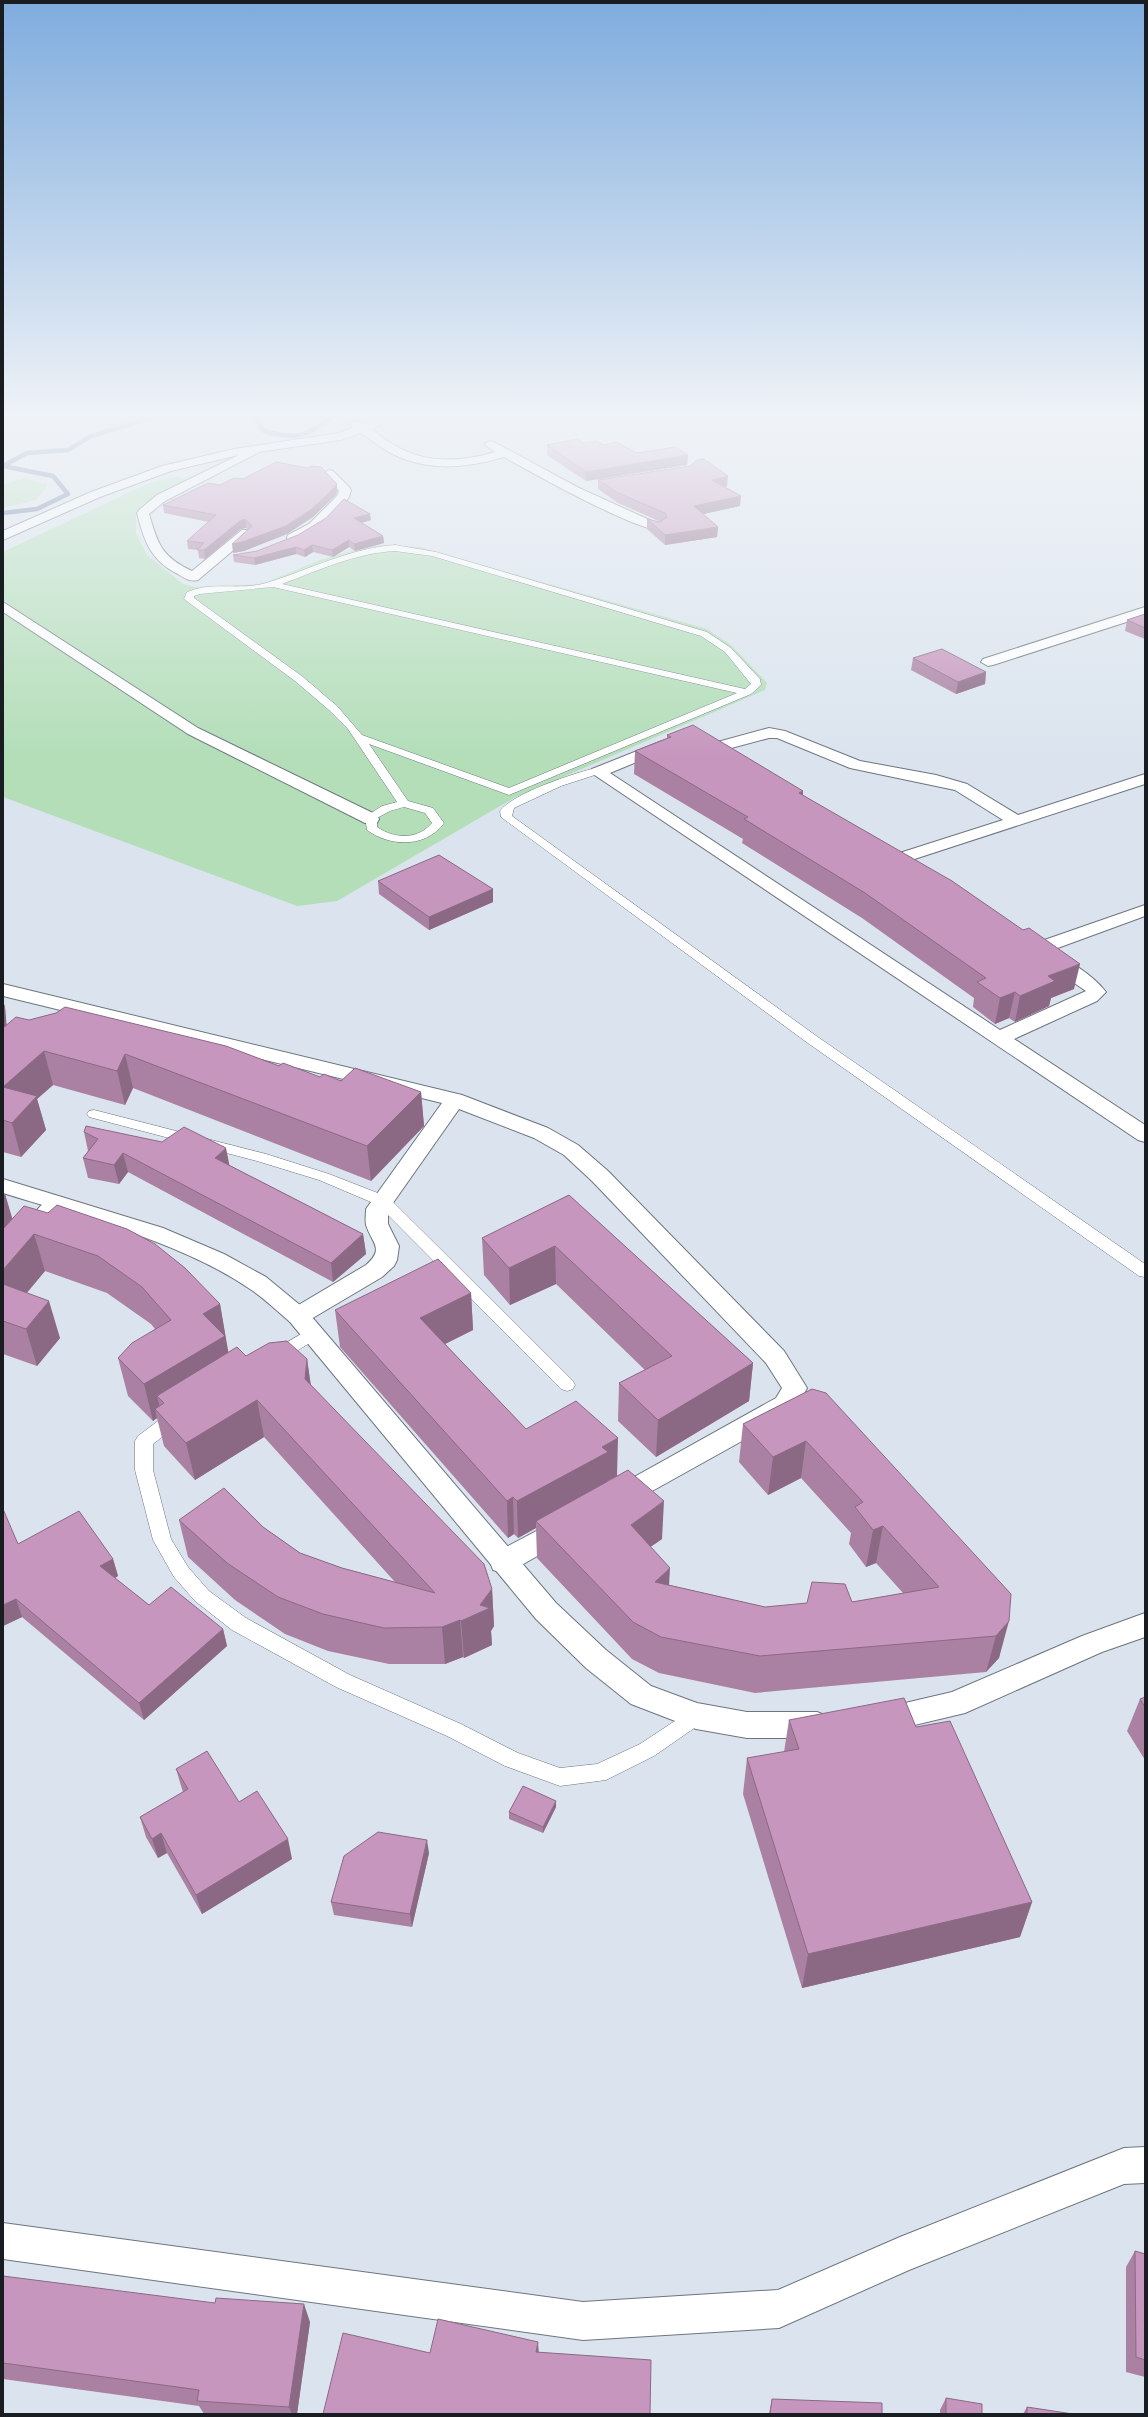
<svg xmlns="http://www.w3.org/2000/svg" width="1148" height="2417" viewBox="0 0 1148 2417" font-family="'Open Sans',sans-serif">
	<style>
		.green { fill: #b3deb8 }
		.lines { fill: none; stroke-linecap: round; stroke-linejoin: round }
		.stream { stroke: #63789b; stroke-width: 4.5 }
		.service-casing { stroke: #6d757d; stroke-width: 1 }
		.minor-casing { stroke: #6d757d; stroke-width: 2 }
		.tertiary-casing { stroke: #6d757d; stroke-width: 2 }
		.service { fill: #fff; fill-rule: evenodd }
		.minor { fill: #fff; fill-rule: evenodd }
		.tertiary { fill: #fff; fill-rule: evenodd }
		.wall { fill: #ab81a3 }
		.shaded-wall { fill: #8b6985 }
		.building { fill: #c796be; stroke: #8b6985 }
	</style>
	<rect width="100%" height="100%" fill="#dbe4ee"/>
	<g class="green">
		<polygon points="178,476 188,480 142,505 136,512 136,533 147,555 183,584 195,587 262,584 320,560 358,549 382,545 420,547 707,629 731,645 767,683 765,690 514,798 337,901 297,906 3,797 3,552 147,484"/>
		<polygon points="24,478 48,485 36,500 3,508 3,485"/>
	</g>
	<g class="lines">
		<g class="stream">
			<path d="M255,418L264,431C297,440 304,437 331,418"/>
			<polyline points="3,513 37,509 68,494 53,476 3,466 27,453 68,450 91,436 151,418"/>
		</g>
		<defs>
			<g id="service">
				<path d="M395,545L436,552L707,632L731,648L760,679L761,685L751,694L509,795L369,744L408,801L433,808L444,823C426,848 390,847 367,830L365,817L382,806L397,802L348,729L329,710L295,681L184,599L187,592L196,589C218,583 244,590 266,583C309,570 350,548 395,545ZM395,551L432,556L701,636L725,652L751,684L745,689L282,584C319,570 356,553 395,551ZM273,587L737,693L509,788L362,735L337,706L303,677L194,598V596L200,594ZM404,807L425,813L432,823C418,840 394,839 377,827V818L390,811Z"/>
				<path d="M600,767L604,768V772L561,786L514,808L512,816L815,1035L1145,1264V1277L1139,1276L805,1041L501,817L500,811C513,793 577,772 600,767Z"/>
				<polygon points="94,1110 266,1154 329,1174 388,1197 573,1381 575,1385 573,1389 567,1391 561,1389 378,1205 319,1180 257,1161 89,1117 87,1114 89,1111"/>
				<polygon points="313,1327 319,1329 321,1333 319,1337 281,1361 275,1363 269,1361 267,1357 269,1353"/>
				<polygon points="176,1411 182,1412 184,1417 182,1422 153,1444 153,1470 171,1539 188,1567 209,1591 246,1618 350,1675 461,1724 518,1753 560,1768 597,1764 640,1744 696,1707 703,1710 706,1716 703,1722 654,1756 606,1780 560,1786 505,1766 447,1736 336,1687 232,1630 195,1601 174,1577 153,1540 135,1470 135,1441 138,1436 170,1412"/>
			</g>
			<g id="minor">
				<path d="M355,421C368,424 378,435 389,442C422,464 458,463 495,452L484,444L490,441L494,442L577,487L665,527L663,530C643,535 527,470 504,457C463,469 425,472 387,451C374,443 364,434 351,426L349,424Z"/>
				<path d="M259,445L265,448L263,450L165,501L149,514C158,545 162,557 192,571L242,530H250L252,533L250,536L198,580C190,582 184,578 178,574C151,561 144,541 137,513L139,510L157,495Z"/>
				<path d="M329,470L333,471L349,487L351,490L349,497C340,511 306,545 288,541L287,538L288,535L309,524L337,496L339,491L323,474Z"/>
				<polygon points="3,602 198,728 377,815 379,819 377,823 365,823 188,734 3,612"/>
				<polygon points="1145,607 1145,616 993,665 988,666 981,662 983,659"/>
				<polygon points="769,728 785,731 860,761 936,775 967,784 1018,815 1145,774 1145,784 893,866 887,865 884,861 887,857 1003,820 955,790 850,768 777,738 769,738 709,754 701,749 703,746"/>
				<path d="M662,741L670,746L668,749L610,773L1000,1030L1086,991L1046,964L1044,960L1046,956C1063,952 1096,979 1106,992L1097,1001L1014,1039L1145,1125V1142L1138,1140L590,772L592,769Z"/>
				<polygon points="1145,905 1145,916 1044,953 1030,953 1028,949 1030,945"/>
				<path d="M3,984L462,1095L548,1128L578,1145L608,1171L784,1351L807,1388L794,1412L627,1505L618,1508L609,1505L605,1498L609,1491L776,1398L782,1388L766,1363L592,1181L564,1155L534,1138L459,1109L388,1210V1224L399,1246L397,1260L394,1266L382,1277L306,1322L298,1324L290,1322L286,1316L290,1310L366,1265C385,1248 372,1244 366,1225C365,1220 366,1214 366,1209L442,1103L3,996Z"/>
				<polygon points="56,1196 64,1198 67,1203 64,1208 11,1267 3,1269 3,1247 48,1198"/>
				<polygon points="563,1517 572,1520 576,1528 572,1536 513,1570 503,1573 493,1570 490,1562 493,1554"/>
				<polygon points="1145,2147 1145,2183 1124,2184 909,2270 779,2328 583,2340 3,2259 3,2223 583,2302 778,2290 900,2237 1124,2148"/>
			</g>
			<g id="tertiary">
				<polygon points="377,418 390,418 375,428 341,440 243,454 171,471 100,497 3,540 3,531 91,492 162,466 234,449 339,433"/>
				<path d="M3,1179L163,1228L224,1254L266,1277L306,1310L556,1603L606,1650L651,1686L697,1703L747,1712H817L827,1716L832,1725L827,1734L817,1738H747L696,1729L631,1704L586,1668L536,1619L290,1322C277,1311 264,1298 250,1289C180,1241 83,1218 3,1193Z"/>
				<polygon points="1145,1613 1145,1637 1102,1652 965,1713 881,1733 871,1729 866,1720 871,1711 952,1692 1082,1636"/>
			</g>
		</defs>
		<use href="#service" class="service-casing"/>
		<use href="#minor" class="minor-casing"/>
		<use href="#tertiary" class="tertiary-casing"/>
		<use href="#service" class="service"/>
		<use href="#minor" class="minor"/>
		<use href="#tertiary" class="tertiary"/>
	</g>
	<g class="wall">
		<polygon points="585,443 604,445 637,453 688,455 687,465 586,481 547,455 547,445"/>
		<polygon points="243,479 337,491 336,495 313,517 287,534 244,551 233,553 248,530 246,528 241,529 205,559 199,558 198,550 188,549 187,541 209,522 164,513 163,505 220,485"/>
		<polygon points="598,480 727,486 725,487 740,506 703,514 718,527 717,537 665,545 647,529 647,519 660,522 661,522 618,503 598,489"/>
		<polygon points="326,518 371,520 361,523 383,536 384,543 355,551 349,547 333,557 313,552 305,557 296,554 255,565 234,562 233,555 257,551 298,535"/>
		<polygon points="1145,614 1145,639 1125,631 1127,620"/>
		<polygon points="913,658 986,672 985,684 956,694 911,670"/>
		<polygon points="667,735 803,791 803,795 1074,989 1051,998 1049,1006 1015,1022 1009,1018 995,1024 973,1007 974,998 862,918 742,843 743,839 634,774 635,751 667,738"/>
		<polygon points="378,881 493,902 429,930 379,894"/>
		<polygon points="3,1001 5,1007 6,1025 29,1020 279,1066 320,1077 421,1092 424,1126 371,1181 133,1088 125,1105 53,1085 37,1099 46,1130 21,1157 3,1152"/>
		<polygon points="84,1132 229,1165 363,1234 366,1254 333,1282 128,1172 119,1184 88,1178 83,1158 88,1151"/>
		<polygon points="3,1193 5,1194 12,1219 220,1304 228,1353 246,1356 307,1359 311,1385 492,1589 494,1626 491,1631 492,1645 464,1658 463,1657 445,1664 389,1664 328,1651 285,1634 235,1600 188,1557 179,1520 263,1527 300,1553 342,1568 395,1582 264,1437 195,1480 164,1446 157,1418 153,1421 128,1396 118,1358 155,1329 151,1324 107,1293 45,1271 27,1293 60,1338 37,1366 3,1354"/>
		<polygon points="569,1195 753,1363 749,1401 656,1457 618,1421 619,1383 645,1370 556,1284 510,1305 484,1275 482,1238"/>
		<polygon points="471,1293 473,1330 445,1344 526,1429 617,1476 607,1481 607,1482 662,1539 650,1547 669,1585 765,1607 852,1602 903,1593 876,1563 866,1567 849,1544 851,1533 801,1478 768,1495 739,1462 743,1424 812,1389 1011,1594 999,1658 986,1672 755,1693 659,1673 632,1659 537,1558 536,1528 518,1538 514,1534 508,1538 340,1347 335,1310"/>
		<polygon points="18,1544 113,1559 118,1576 115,1578 149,1605 223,1629 227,1646 144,1720 22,1617 3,1626"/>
		<polygon points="1145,1697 1145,1760 1127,1731 1140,1699"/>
		<polygon points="789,1720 916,1727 1032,1902 1020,1937 802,1988 743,1794 747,1758 784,1752"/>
		<polygon points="176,1769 239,1802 292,1859 202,1914 167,1853 158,1858 146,1837 140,1817 183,1792 182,1789"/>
		<polygon points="556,1807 543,1833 509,1819 509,1812"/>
		<polygon points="429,1853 412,1927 334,1915 331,1902"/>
		<polygon points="1135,2251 1145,2254 1145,2377 1126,2372 1126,2267"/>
		<polygon points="3,2276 310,2322 297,2414 204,2414 199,2406 3,2379"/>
		<polygon points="946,2398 982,2414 940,2414 940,2410"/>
		<polygon points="772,2399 882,2414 769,2414"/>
		<polygon points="1027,2407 1073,2414 1023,2414"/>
	</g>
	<g class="shaded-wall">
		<polygon points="688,455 687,465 586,481 586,472"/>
		<polygon points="728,476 727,486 712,489 712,480"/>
		<polygon points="337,484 337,491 336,495 313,517 287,534 244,551 233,553 232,544"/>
		<polygon points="741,496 740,506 694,516 694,506"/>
		<polygon points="370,514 371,520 354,525 354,518"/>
		<polygon points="245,519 246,528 241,529 205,559 204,550 240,521"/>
		<polygon points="718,527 717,537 665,545 665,535"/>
		<polygon points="383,536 384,543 355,551 354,544"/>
		<polygon points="349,540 349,547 333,557 332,550"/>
		<polygon points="312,545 313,552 305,557 304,550"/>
		<polygon points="296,547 296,554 255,565 254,558"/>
		<polygon points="986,672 985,684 956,694 958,682"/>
		<polygon points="803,791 801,815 799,793"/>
		<polygon points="493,889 493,902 429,930 429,917"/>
		<polygon points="1080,964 1074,989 1051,998 1049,1006 1015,1022 1020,996 1048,976"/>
		<polygon points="1015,992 1009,1018 995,1024 1000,998"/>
		<polygon points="3,1001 5,1007 8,1041 3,1045"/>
		<polygon points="44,1051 53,1085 37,1099 46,1130 21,1157 3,1090 3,1087"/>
		<polygon points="125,1054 133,1088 125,1105 117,1071"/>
		<polygon points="421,1092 424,1126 371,1181 367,1146"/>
		<polygon points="226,1148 230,1168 215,1158"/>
		<polygon points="123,1153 128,1172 119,1184 114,1165"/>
		<polygon points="5,1194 16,1231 3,1245 3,1196"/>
		<polygon points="34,1234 45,1271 5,1318 3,1310 3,1270"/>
		<polygon points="363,1234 366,1254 333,1282 331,1263"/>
		<polygon points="555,1246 556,1284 510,1305 509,1268"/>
		<polygon points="471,1293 473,1330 423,1355 420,1318"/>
		<polygon points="49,1301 60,1338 37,1366 26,1329"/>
		<polygon points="220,1304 232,1373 164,1403 157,1396 162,1416 155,1409 157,1418 153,1421 144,1384 203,1314"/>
		<polygon points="307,1359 312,1396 305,1379"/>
		<polygon points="753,1363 749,1401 656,1457 658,1420"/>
		<polygon points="257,1400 264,1437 195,1480 186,1443"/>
		<polygon points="618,1438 617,1476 607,1481 607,1490 536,1521 536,1528 518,1538 517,1501 602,1447"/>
		<polygon points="806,1441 801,1478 768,1495 773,1457"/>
		<polygon points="513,1497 514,1534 508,1538 507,1501"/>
		<polygon points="664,1501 662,1539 629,1562 631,1525"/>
		<polygon points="883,1526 876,1563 866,1567 873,1530"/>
		<polygon points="113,1559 118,1576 105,1584 100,1566"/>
		<polygon points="670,1568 668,1605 655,1582"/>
		<polygon points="492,1589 494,1626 491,1631 492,1645 464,1658 461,1621 480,1605"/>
		<polygon points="16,1599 22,1617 3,1626 3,1605"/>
		<polygon points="460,1620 463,1657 445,1664 442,1627"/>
		<polygon points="1009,1621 999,1658 986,1672 996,1636"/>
		<polygon points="223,1629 227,1646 144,1720 139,1703"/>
		<polygon points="556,1801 556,1807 543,1833 543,1827"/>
		<polygon points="161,1833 167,1853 158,1858 152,1839"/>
		<polygon points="288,1839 292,1859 202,1914 196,1895"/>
		<polygon points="427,1840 429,1853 412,1927 410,1914"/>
		<polygon points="1032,1902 1020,1937 802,1988 808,1954"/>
		<polygon points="304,2304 310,2322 297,2414 292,2414 289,2407"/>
		<polygon points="538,2342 539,2356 536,2352"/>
	</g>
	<g class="building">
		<polygon points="577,439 585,443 596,441 604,445 616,442 637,453 675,447 688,455 586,472 547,445"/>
		<polygon points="704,459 728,476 712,480 741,496 694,506 718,527 665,535 647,519 660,522 667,517 665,513 618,493 598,480 690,466 697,460"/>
		<polygon points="276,462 308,468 312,466 321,467 337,484 335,487 312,509 286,526 242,542 232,544 252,526 245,519 240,521 204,550 197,550 204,543 187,541 216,515 163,505 208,483 220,485 234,478 243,479"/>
		<polygon points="344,499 370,514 354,518 383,536 354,544 349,540 332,550 312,545 304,550 296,547 254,558 233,555 257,551 298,535 326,518"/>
		<polygon points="1145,614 1145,628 1127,620"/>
		<polygon points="942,649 986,672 958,682 913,658"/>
		<polygon points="693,725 803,791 799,793 952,881 1023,930 1029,928 1080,964 1048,976 1055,981 1020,996 1015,992 1000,998 977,982 986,978 865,893 744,819 748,817 635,751 671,737 667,735"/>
		<polygon points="439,855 493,889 429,917 378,881"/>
		<polygon points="65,1007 226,1046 279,1066 283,1063 320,1077 324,1074 341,1081 355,1068 421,1092 367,1146 125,1054 117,1071 44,1051 3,1087 3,1028 16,1017 29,1020 56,1013"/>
		<polygon points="3,1087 37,1096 12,1123 3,1120"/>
		<polygon points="86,1126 162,1142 184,1127 226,1148 215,1158 363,1234 331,1263 123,1153 114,1165 83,1158 98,1139 84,1132"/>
		<polygon points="569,1195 753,1363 658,1420 619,1383 672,1356 555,1246 509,1268 482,1238"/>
		<polygon points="57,1205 127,1229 155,1244 185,1268 220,1304 203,1314 225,1336 144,1384 118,1358 132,1343 171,1320 142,1287 98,1256 34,1234 3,1270 3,1229 24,1206 48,1213"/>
		<polygon points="438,1259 471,1293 420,1318 526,1429 576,1401 618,1438 602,1447 608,1452 517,1501 513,1497 507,1501 335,1310"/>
		<polygon points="3,1284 49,1301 26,1329 3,1321"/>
		<polygon points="287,1341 307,1359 305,1379 484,1564 492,1589 480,1605 490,1608 461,1621 460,1620 442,1627 384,1628 323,1614 278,1597 227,1563 179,1520 224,1488 263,1527 300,1553 342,1568 435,1593 257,1400 186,1443 155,1409 164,1403 157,1396 160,1394 237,1347 246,1356 269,1343"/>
		<polygon points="812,1389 826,1393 1011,1594 1009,1621 996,1636 760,1656 661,1637 633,1622 536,1521 628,1470 664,1501 631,1525 670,1568 655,1582 765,1607 807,1603 812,1582 845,1584 852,1602 939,1587 883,1526 873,1530 855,1507 863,1502 806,1441 773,1457 743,1424"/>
		<polygon points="3,1509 18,1544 79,1511 113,1559 100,1566 149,1605 171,1587 223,1629 139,1703 16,1599 3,1605"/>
		<polygon points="1145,1697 1145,1707 1140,1699"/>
		<polygon points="904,1698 916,1727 950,1721 1032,1902 808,1954 747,1758 799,1749 789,1720"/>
		<polygon points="207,1751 239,1802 257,1791 288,1839 196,1895 161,1833 152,1839 140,1817 188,1789 176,1769"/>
		<polygon points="523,1786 556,1801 543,1827 509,1812"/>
		<polygon points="378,1832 427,1840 410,1914 331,1902 344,1856"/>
		<polygon points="1135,2251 1145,2254 1145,2360 1136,2357"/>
		<polygon points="3,2276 215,2303 216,2298 304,2304 289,2407 197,2401 199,2390 3,2363"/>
		<polygon points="438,2319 538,2342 536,2352 651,2360 650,2414 323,2414 343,2333 430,2353"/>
		<polygon points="946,2398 982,2404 982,2414 946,2414"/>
		<polygon points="772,2399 882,2403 882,2414 770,2414"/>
		<polygon points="1027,2407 1073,2414 1027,2414"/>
	</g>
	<linearGradient id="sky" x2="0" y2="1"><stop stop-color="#7facde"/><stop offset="0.55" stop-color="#eff3f7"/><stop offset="1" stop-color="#eff3f7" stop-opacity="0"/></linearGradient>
	<rect width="1148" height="757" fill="url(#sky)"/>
	<rect width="1148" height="2417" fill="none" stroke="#191c20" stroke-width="8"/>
</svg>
